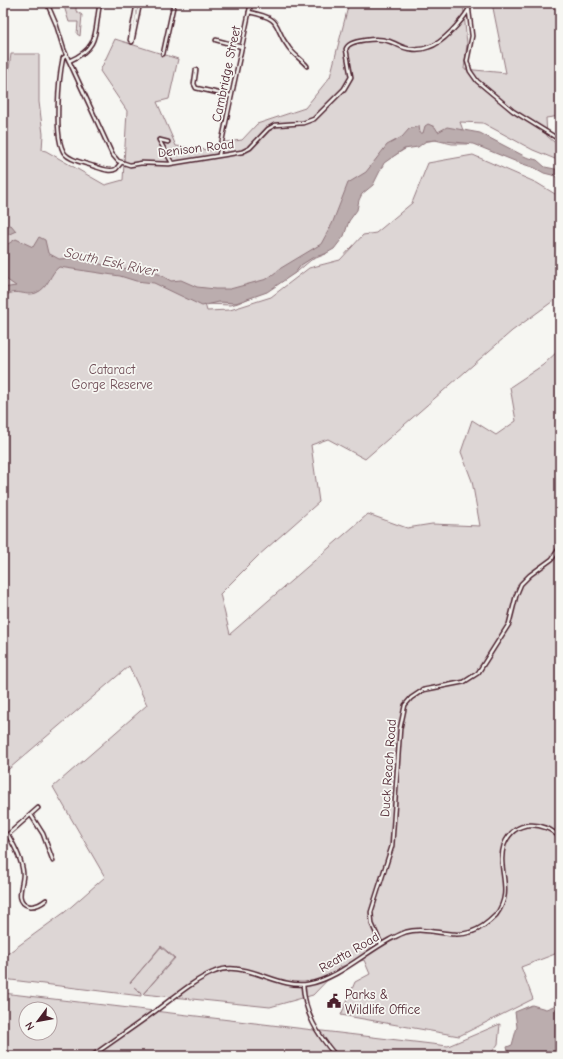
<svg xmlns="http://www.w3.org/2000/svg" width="563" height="1059" viewBox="0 0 563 1059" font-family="'Comic Neue',sans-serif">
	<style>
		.green { fill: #ddd6d5; stroke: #947a80; fill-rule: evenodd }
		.water { fill: #bbadae; stroke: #8e747a }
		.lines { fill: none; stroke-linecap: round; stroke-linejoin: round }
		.minor-casing { stroke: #4a1f2b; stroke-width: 5.5 }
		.minor { stroke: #f6f6f2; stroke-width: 2.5 }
		.labels { text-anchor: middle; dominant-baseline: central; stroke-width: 3.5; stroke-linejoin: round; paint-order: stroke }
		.street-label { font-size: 13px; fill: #4a1f2b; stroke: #f6f6f2 }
		.park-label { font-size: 13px; fill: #6f4d56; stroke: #f6f6f2 }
		.poi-label { font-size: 13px; fill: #4a1f2b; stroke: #f6f6f2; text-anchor: start }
		.water-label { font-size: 14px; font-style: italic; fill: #6c4a52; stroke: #f6f6f2 }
	</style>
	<rect width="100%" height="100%" fill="#f6f6f2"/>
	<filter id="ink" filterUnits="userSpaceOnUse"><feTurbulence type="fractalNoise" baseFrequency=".025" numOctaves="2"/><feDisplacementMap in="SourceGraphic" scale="8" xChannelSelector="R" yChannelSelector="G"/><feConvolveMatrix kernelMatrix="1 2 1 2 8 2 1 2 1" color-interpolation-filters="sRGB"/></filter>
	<g filter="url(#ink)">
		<g class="green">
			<polygon points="63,3 76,3 76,11 82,15 80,36 77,34 78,22 69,22"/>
			<polygon points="349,3 463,3 467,44 464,69 506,73 492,3 560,3 560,116 546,118 547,136 560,147 560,161 533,150 483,123 460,122 468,144 452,144 435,140 423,142 410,146 366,173 326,254 311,260 298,271 259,294 238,303 231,305 205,304 207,311 230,310 271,297 309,268 340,260 363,235 376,233 412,203 428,163 473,155 537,183 560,197 560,296 512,331 365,459 328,439 311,445 319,502 258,556 220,594 230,634 368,514 407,528 432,524 480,526 472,481 461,452 472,420 496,435 516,421 510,387 543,365 560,349 560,947 555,954 521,967 533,999 459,1036 341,1015 355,982 370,974 364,960 340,967 313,995 270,1007 143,994 175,958 161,946 130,983 161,947 174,958 143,994 134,987 141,994 141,996 3,979 3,957 65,912 105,877 53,787 147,705 129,666 3,774 3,143 6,142 5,97 11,54 39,54 39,102 43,134 42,150 46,151 105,185 123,180 127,111 100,71 115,39 178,59 169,99 157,102 176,146 216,151 218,143 242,140 257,124 305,108 330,77"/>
			<path d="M3,993L448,1046L500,1024L498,1044L489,1056H3ZM26,1009H50V1033H26Z"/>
		</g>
		<g class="water">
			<path d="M428,124L435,127L438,132L447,127L480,133L526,157L537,160L545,167L560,170V177L544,173L535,168L517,162L473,144L436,140L426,141L418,147L404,149L384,163L373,185L362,194L359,200L357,210L349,221L344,236L334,249L325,254L312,258L301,265L295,273L267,292L236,303L219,302L202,306L154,283L136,281L120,276L59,267C50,273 49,288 36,293C23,297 18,287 3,297V288L16,286L3,277V247L16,239L33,247L39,237L45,240L48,253L59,259L74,258L122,269L128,268L159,274L171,281L181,280L197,287L215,289H230L267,279L281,268L321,244L332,224L348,183L366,172L387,145L402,137L409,129L419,126L420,133H423L425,126Z"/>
			<polygon points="11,225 16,231 3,237 3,227"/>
			<polygon points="532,1005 546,1009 554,1006 560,1019 560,1056 505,1056 508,1051 507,1047 512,1045 517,1027 515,1012"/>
		</g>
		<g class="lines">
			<defs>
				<g id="minor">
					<path d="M47,3L56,24L64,50L112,154L118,161L130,165L142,163L169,164L242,152L250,148L268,129L275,125L303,123L314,119L344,89L351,77L346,49C349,39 379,38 388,41C396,43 403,49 411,49C417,50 424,49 429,47C442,44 462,21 469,9"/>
					<polyline points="137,3 130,40 132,42 140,3"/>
					<polyline points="468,3 472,36 467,61 470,71 477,81 513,111 555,137"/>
					<polyline points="3,4 3,3"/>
					<path d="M249,12C286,20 271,25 289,48C294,55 302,60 307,66"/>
					<polyline points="216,40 242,47"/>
					<polyline points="163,54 174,3"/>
					<path d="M66,56L63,58C59,76 53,140 65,154C71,161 85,163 93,166C100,168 110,173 116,169L121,163"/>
					<path d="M69,61C101,47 94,31 100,3"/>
					<polyline points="196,70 194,84 196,88 231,96"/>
					<polyline points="159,140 172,163"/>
					<polyline points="160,140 168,142"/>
					<polyline points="219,155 251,3"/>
					<polyline points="31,815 43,834 53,861"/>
					<path d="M8,835C14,845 22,861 23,873C24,884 13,901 29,906C35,907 41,904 46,900"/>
					<polyline points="3,839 38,808"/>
					<polyline points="381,944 372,924 371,912 392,846 400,729 405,705 411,698 423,690 464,682 478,673 509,624 516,596 521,584 530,575 552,559 560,547"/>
					<polyline points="560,968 560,979"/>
					<path d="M303,985C305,1014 317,1034 336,1056"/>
					<path d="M92,1056C114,1040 137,1025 158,1009C176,996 194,980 214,972C221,969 229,968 237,969C260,971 284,988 308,984C337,979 363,954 389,940C395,937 400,934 406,932C428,926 450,939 471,932C481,929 489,922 496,915C515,890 496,870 504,845C514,819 544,820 560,838"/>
				</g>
			</defs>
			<use href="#minor" class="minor-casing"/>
			<use href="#minor" class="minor"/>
		</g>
	</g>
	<defs>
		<symbol id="civic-bare" viewBox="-9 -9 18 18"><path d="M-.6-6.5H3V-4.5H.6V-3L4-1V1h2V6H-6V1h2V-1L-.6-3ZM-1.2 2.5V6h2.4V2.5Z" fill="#4a1f2b" stroke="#f6f6f2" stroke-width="2.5" paint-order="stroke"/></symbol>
	</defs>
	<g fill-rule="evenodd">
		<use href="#civic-bare" x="324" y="991" width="20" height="20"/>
	</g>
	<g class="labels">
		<g class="street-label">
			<text transform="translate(226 74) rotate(-78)">Cambridge Street</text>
			<text transform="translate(196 148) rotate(-7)">Denison Road</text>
			<text transform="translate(388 768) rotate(-86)">Duck Reach Road</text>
			<text transform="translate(349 952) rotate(-30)">Reatta Road</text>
		</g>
		<g class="park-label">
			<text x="112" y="369">Cataract<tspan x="112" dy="15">Gorge Reserve</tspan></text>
		</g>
		<g class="poi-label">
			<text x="345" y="994">Parks &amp;<tspan x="345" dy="15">Wildlife Office</tspan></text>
		</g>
		<g class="water-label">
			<text transform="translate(111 262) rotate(12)">South Esk River</text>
		</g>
	</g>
	<rect width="563" height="1059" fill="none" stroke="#f6f6f2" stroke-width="16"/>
	<rect x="8" y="8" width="547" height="1043" fill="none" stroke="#4a1f2b" stroke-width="1.5" filter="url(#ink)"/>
	<g transform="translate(38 1021) rotate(238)"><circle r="19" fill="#f6f6f2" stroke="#b1a0a2"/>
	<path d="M0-3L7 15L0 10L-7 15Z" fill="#4a1f2b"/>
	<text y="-6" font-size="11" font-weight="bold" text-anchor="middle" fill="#4a1f2b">N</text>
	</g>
</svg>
